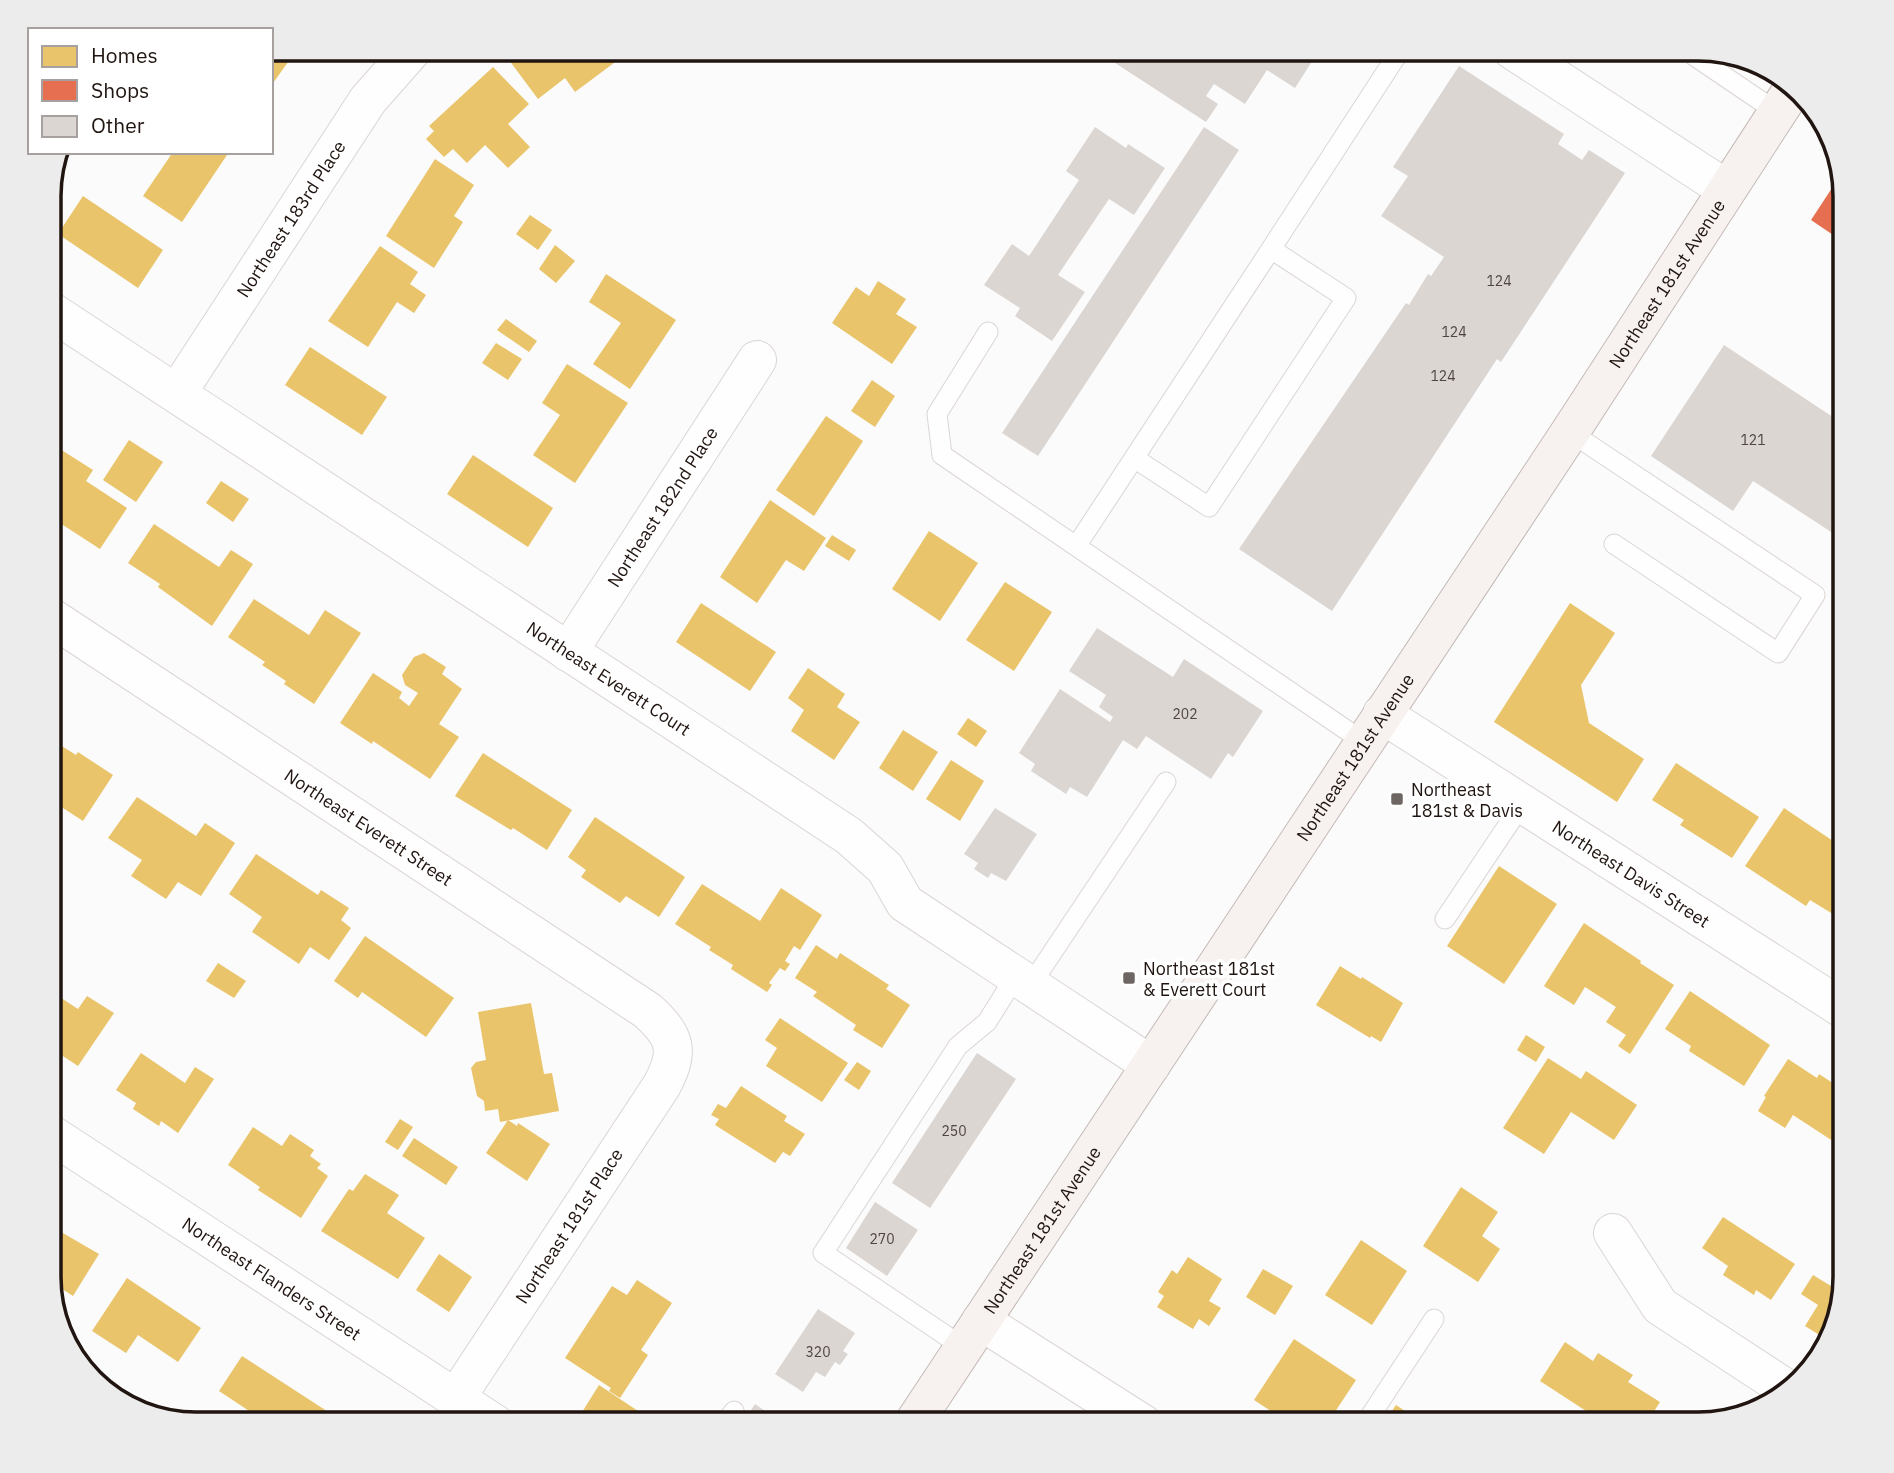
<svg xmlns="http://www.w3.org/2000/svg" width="1894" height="1473" viewBox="0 0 1894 1473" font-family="'IBM Plex Sans',sans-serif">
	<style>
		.homes { fill: #e9c46a }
		.shops { fill: #e76f51 }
		.building { fill: #dcd6d3 }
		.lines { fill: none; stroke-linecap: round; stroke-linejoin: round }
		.lane-casing { stroke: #dbd5d2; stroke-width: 21 }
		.street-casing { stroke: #dbd5d2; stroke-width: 40 }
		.primary-casing { stroke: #c4bab7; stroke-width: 40 }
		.lane { stroke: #fefefe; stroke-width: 19 }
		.street { stroke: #fefefe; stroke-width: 38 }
		.primary { stroke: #f7f2f0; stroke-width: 38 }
		.poi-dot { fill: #6d6662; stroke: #fff; stroke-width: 2.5 }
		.labels { text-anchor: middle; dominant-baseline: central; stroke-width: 7; stroke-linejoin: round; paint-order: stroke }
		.number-label { font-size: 14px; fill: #4f4541 }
		.street-label { font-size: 18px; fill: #201510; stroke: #fff }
		.poi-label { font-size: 18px; fill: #201510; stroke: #fff; text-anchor: start }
		.rim { fill: none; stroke: #201510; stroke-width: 3.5 }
	</style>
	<rect width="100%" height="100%" fill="#fbfbfb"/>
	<g class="homes">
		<polygon points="524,49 628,49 630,51 575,92 565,78 538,99 509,60"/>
		<polygon points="271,51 288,62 271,86"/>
		<polygon points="493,67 529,104 508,124 530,147 508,168 485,145 467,163 453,149 444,157 426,139 434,131 429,126"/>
		<polygon points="173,152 229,152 182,222 143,196"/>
		<polygon points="435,159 474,185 454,216 463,222 434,268 386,236"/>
		<polygon points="83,196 163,250 138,288 58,234"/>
		<polygon points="530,215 552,230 538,250 516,234"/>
		<polygon points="555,245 575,261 556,283 539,269"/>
		<polygon points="380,246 418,272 410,284 426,295 414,313 397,302 368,347 328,321"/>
		<polygon points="606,274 676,320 630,389 593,364 621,323 589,302"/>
		<polygon points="878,281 906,299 896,314 917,327 892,364 832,323 856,287 869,296"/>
		<polygon points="506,319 537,341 529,352 497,330"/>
		<polygon points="496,343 522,359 508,380 482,363"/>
		<polygon points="310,347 387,397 362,435 285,385"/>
		<polygon points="567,364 628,403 575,483 533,455 560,415 542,403"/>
		<polygon points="872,380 895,396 875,427 851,411"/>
		<polygon points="826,416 863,441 814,516 776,490"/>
		<polygon points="129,440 163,462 136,502 103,480"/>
		<polygon points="49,442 93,470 86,481 127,508 100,549 49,516"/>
		<polygon points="473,455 553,508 528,547 447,494"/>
		<polygon points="221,481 249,499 233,522 206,503"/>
		<polygon points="770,500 826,538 804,571 786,560 757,603 720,577"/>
		<polygon points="154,524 219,567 231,550 253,564 212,626 158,587 160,584 128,563"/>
		<polygon points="929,531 978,563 940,621 892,589"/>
		<polygon points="832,535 856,550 849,561 825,546"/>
		<polygon points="1005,582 1052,612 1014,671 966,640"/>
		<polygon points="254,599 309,635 325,610 361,633 314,704 284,684 286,681 262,665 265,662 228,637"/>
		<polygon points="701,603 776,652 750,691 676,642"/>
		<polygon points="1570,603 1615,633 1581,685 1589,723 1644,759 1617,802 1494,722"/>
		<polygon points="424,653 446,667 442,674 462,689 439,724 459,737 430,779 373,741 372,744 340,723 373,673 402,692 399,698 409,706 418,693 405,685 402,675 414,657"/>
		<polygon points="808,668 845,694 837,707 860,722 834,760 791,731 804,710 788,698"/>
		<polygon points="968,718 987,731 976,747 957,734"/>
		<polygon points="903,730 938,752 913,791 879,768"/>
		<polygon points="49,738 76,755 78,752 113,775 83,821 49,799"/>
		<polygon points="483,753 572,810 547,850 513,828 511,830 455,796"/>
		<polygon points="951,760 984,781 960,821 926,799"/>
		<polygon points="1676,763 1759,817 1732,858 1680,825 1684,820 1652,800"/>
		<polygon points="137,797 196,836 205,823 235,843 201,896 178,882 166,899 131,876 142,860 108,838"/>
		<polygon points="1784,808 1845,849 1845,913 1841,919 1810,900 1806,906 1745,866"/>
		<polygon points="595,817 685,877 659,917 626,896 620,903 581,877 586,870 568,857"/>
		<polygon points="256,854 318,895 321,890 349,908 341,920 351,928 329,960 310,947 299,964 252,932 262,917 229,894"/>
		<polygon points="1499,866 1557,904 1504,984 1447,946"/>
		<polygon points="702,884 760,921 781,888 822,915 800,950 794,946 785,961 790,964 785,971 780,968 769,983 772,985 767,992 731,969 733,965 709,950 711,947 675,924"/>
		<polygon points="1584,923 1641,961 1640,963 1674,985 1630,1054 1618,1046 1626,1035 1606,1022 1616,1007 1585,987 1574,1005 1544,986"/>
		<polygon points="365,936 454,998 426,1037 362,992 358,998 334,981"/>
		<polygon points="816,945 837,959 840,953 889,985 886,989 910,1005 882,1048 853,1030 856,1025 813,996 817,992 795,978"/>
		<polygon points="218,963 246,981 234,998 206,981"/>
		<polygon points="1340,966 1361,979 1362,977 1403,1003 1381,1042 1371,1036 1370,1038 1316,1005"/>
		<polygon points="49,990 78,1009 87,996 114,1013 78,1066 49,1047"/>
		<polygon points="1690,991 1770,1045 1744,1086 1689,1051 1691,1046 1665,1029"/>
		<polygon points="531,1003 544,1074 552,1073 559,1111 500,1122 498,1109 485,1111 484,1101 477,1096 471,1068 476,1062 486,1060 478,1012"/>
		<polygon points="780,1018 848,1063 822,1102 766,1066 777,1048 765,1040"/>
		<polygon points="1526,1035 1545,1047 1536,1062 1517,1050"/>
		<polygon points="141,1053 185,1083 195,1067 214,1079 178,1133 161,1121 159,1126 133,1109 136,1103 116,1090"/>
		<polygon points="1548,1058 1581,1079 1586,1071 1637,1105 1614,1140 1571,1112 1544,1154 1503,1128"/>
		<polygon points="1788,1059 1817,1078 1819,1074 1845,1091 1845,1149 1793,1115 1785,1128 1758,1111 1766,1097 1764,1096"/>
		<polygon points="857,1062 871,1071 859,1090 844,1080"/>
		<polygon points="741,1086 787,1116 784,1121 805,1134 790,1156 783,1152 775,1163 715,1125 719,1119 711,1115 718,1104 726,1108"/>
		<polygon points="400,1119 413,1127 398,1150 385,1142"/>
		<polygon points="508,1120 517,1126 518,1123 550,1144 527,1181 486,1153"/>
		<polygon points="253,1127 282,1146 290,1134 314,1150 310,1156 321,1164 317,1168 328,1176 301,1218 258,1190 260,1187 228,1165"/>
		<polygon points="414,1138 458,1167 446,1185 402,1156"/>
		<polygon points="365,1174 399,1195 387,1213 425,1238 398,1279 321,1231 349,1189 353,1191"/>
		<polygon points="1461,1187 1498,1212 1482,1236 1500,1249 1478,1282 1423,1246"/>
		<polygon points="1723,1217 1795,1264 1771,1300 1756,1290 1754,1295 1723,1275 1728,1266 1702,1248"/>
		<polygon points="49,1225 99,1254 73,1296 56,1285 51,1293"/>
		<polygon points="1361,1240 1407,1271 1372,1325 1325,1295"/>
		<polygon points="439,1254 472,1277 449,1312 416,1290"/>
		<polygon points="1188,1257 1222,1279 1209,1301 1221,1308 1209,1326 1199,1319 1193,1329 1157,1307 1164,1296 1158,1292 1172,1270 1177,1274"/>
		<polygon points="1263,1269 1293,1286 1275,1315 1246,1297"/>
		<polygon points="1813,1275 1831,1286 1832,1283 1841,1289 1824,1338 1805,1326 1818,1305 1801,1294"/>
		<polygon points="127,1278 201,1328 178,1362 138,1335 126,1353 92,1331"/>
		<polygon points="637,1280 672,1303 641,1350 648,1355 620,1398 609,1391 611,1388 565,1358 612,1286 627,1295"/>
		<polygon points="61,1331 71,1338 67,1345 64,1342"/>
		<polygon points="1294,1339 1356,1380 1327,1424 1291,1424 1254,1400"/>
		<polygon points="1565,1342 1593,1361 1598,1353 1633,1375 1628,1382 1660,1402 1646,1424 1606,1424 1540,1381"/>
		<polygon points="242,1356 336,1417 331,1424 269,1424 219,1391"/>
		<polygon points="599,1385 638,1411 629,1424 590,1424 579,1417"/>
		<polygon points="1396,1405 1417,1419 1422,1411 1443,1424 1383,1424"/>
		<polygon points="1688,1415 1701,1423 1681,1424"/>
	</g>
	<polygon class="shops" points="1832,188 1845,197 1845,243 1811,220"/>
	<g class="building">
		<polygon points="1120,49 1320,49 1295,88 1267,70 1245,104 1214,84 1206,96 1218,104 1206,122 1112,61"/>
		<polygon points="1459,66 1564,134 1558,144 1582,160 1589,150 1625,173 1501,362 1497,359 1332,611 1239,549 1406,303 1409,305 1428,274 1431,276 1444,257 1381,216 1408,176 1393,167"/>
		<polygon points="1095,127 1126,148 1128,144 1165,168 1134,215 1109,199 1058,275 1085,292 1052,341 1015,316 1020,308 984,285 1012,244 1029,256 1079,180 1066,171"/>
		<polygon points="1204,127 1239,150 1038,456 1002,433"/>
		<polygon points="1724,345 1845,425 1845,541 1753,481 1733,511 1651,456"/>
		<polygon points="1097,628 1173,677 1184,659 1263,711 1233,757 1228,753 1211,779 1146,736 1137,749 1123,740 1087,797 1070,787 1066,794 1031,771 1035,764 1019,753 1060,689 1110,722 1113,717 1099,707 1106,695 1069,671"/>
		<polygon points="995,808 1037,834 1006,881 991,873 988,878 974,869 978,863 964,854"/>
		<polygon points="977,1053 1016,1079 930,1208 892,1183"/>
		<polygon points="875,1202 918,1230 887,1276 846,1248"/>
		<polygon points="818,1309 855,1333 843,1351 848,1354 840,1365 835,1362 825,1377 816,1372 803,1392 775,1374"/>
		<polygon points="755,1404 784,1424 742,1424"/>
	</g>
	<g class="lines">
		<defs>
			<g id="lane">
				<polyline points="1684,49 1777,112"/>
				<polyline points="1271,249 1401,49"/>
				<polyline points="988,332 937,414 942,455 1364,742"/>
				<polyline points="1570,432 1815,595 1778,653 1614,544"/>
				<polyline points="1077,545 1271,249 1346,298 1209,507 1134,458"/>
				<polyline points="1445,919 1522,804"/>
				<polyline points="1030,986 1166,782"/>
				<polyline points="963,1347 823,1253 958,1046 987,1022 1015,977"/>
				<polyline points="725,1424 734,1411"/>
				<polyline points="1365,1424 1434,1319"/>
			</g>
			<g id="street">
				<polyline points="1511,49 1726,189"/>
				<path id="s1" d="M49,310L849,836L885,868L905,903L1151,1065"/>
				<path id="s2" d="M177,393L368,100L413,49"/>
				<path id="s3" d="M49,616L648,1011C676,1037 680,1051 662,1085L456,1398"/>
				<path id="s4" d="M568,652L757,360"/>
				<path id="s5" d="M1382,714L1845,1010"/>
				<path id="s6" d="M49,1133L495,1424"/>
				<polyline points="1613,1233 1660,1306 1787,1389"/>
				<polyline points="981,1321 1143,1424"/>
			</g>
			<g id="primary">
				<path id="s7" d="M913,1424L1570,432L1794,87"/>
			</g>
		</defs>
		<use href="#lane" class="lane-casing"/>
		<use href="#street" class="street-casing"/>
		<use href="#primary" class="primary-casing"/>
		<use href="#lane" class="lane"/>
		<use href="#street" class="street"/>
		<use href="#primary" class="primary"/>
	</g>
	<g class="poi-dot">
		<rect x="1390" y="792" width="14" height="14" rx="3.5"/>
		<rect x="1122" y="971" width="14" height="14" rx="3.5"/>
	</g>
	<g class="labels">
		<g class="number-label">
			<text x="1499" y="281">124</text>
			<text x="1454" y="332">124</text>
			<text x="1443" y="376">124</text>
			<text x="1753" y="440">121</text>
			<text x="1185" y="714">202</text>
			<text x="954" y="1131">250</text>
			<text x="882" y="1239">270</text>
			<text x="818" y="1352">320</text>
		</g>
		<g class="street-label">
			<text stroke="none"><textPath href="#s2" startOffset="208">Northeast 183rd Place</textPath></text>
			<text stroke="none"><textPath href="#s7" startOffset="1367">Northeast 181st Avenue</textPath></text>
			<text stroke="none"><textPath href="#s4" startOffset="173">Northeast 182nd Place</textPath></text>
			<text stroke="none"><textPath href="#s1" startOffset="670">Northeast Everett Court</textPath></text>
			<text stroke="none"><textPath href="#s7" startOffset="800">Northeast 181st Avenue</textPath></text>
			<text stroke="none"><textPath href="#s3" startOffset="383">Northeast Everett Street</textPath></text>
			<text stroke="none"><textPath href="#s5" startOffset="296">Northeast Davis Street</textPath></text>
			<text transform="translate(569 1226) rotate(-57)">Northeast 181st Place</text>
			<text stroke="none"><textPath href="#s7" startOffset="233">Northeast 181st Avenue</textPath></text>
			<text stroke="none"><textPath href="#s6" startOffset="266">Northeast Flanders Street</textPath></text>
		</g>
		<g class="poi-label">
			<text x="1411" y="789">Northeast<tspan x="1411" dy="21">181st &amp; Davis</tspan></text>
			<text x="1143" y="968">Northeast 181st<tspan x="1143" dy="21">&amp; Everett Court</tspan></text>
		</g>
	</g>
	<path d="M0 0H1894V1473H0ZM196 61H1698A135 135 0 0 1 1833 196V1277A135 135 0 0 1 1698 1412H196A135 135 0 0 1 61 1277V196A135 135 0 0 1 196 61Z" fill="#edecec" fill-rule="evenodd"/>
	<path class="rim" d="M196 61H1698A135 135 0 0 1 1833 196V1277A135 135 0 0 1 1698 1412H196A135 135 0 0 1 61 1277V196A135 135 0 0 1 196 61Z"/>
	<rect x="28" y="28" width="245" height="126" fill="#ffffff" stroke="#a6a19f" stroke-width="2"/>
	<rect x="42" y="46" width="35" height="21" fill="#e9c46a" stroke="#a6a19f" stroke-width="2"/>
	<text x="91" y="63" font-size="21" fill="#201510">Homes</text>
	<rect x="42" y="80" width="35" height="21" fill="#e76f51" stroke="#a6a19f" stroke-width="2"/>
	<text x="91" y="98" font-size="21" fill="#201510">Shops</text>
	<rect x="42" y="116" width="35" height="21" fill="#dcd6d3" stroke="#a6a19f" stroke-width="2"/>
	<text x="91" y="133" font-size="21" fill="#201510">Other</text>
</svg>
